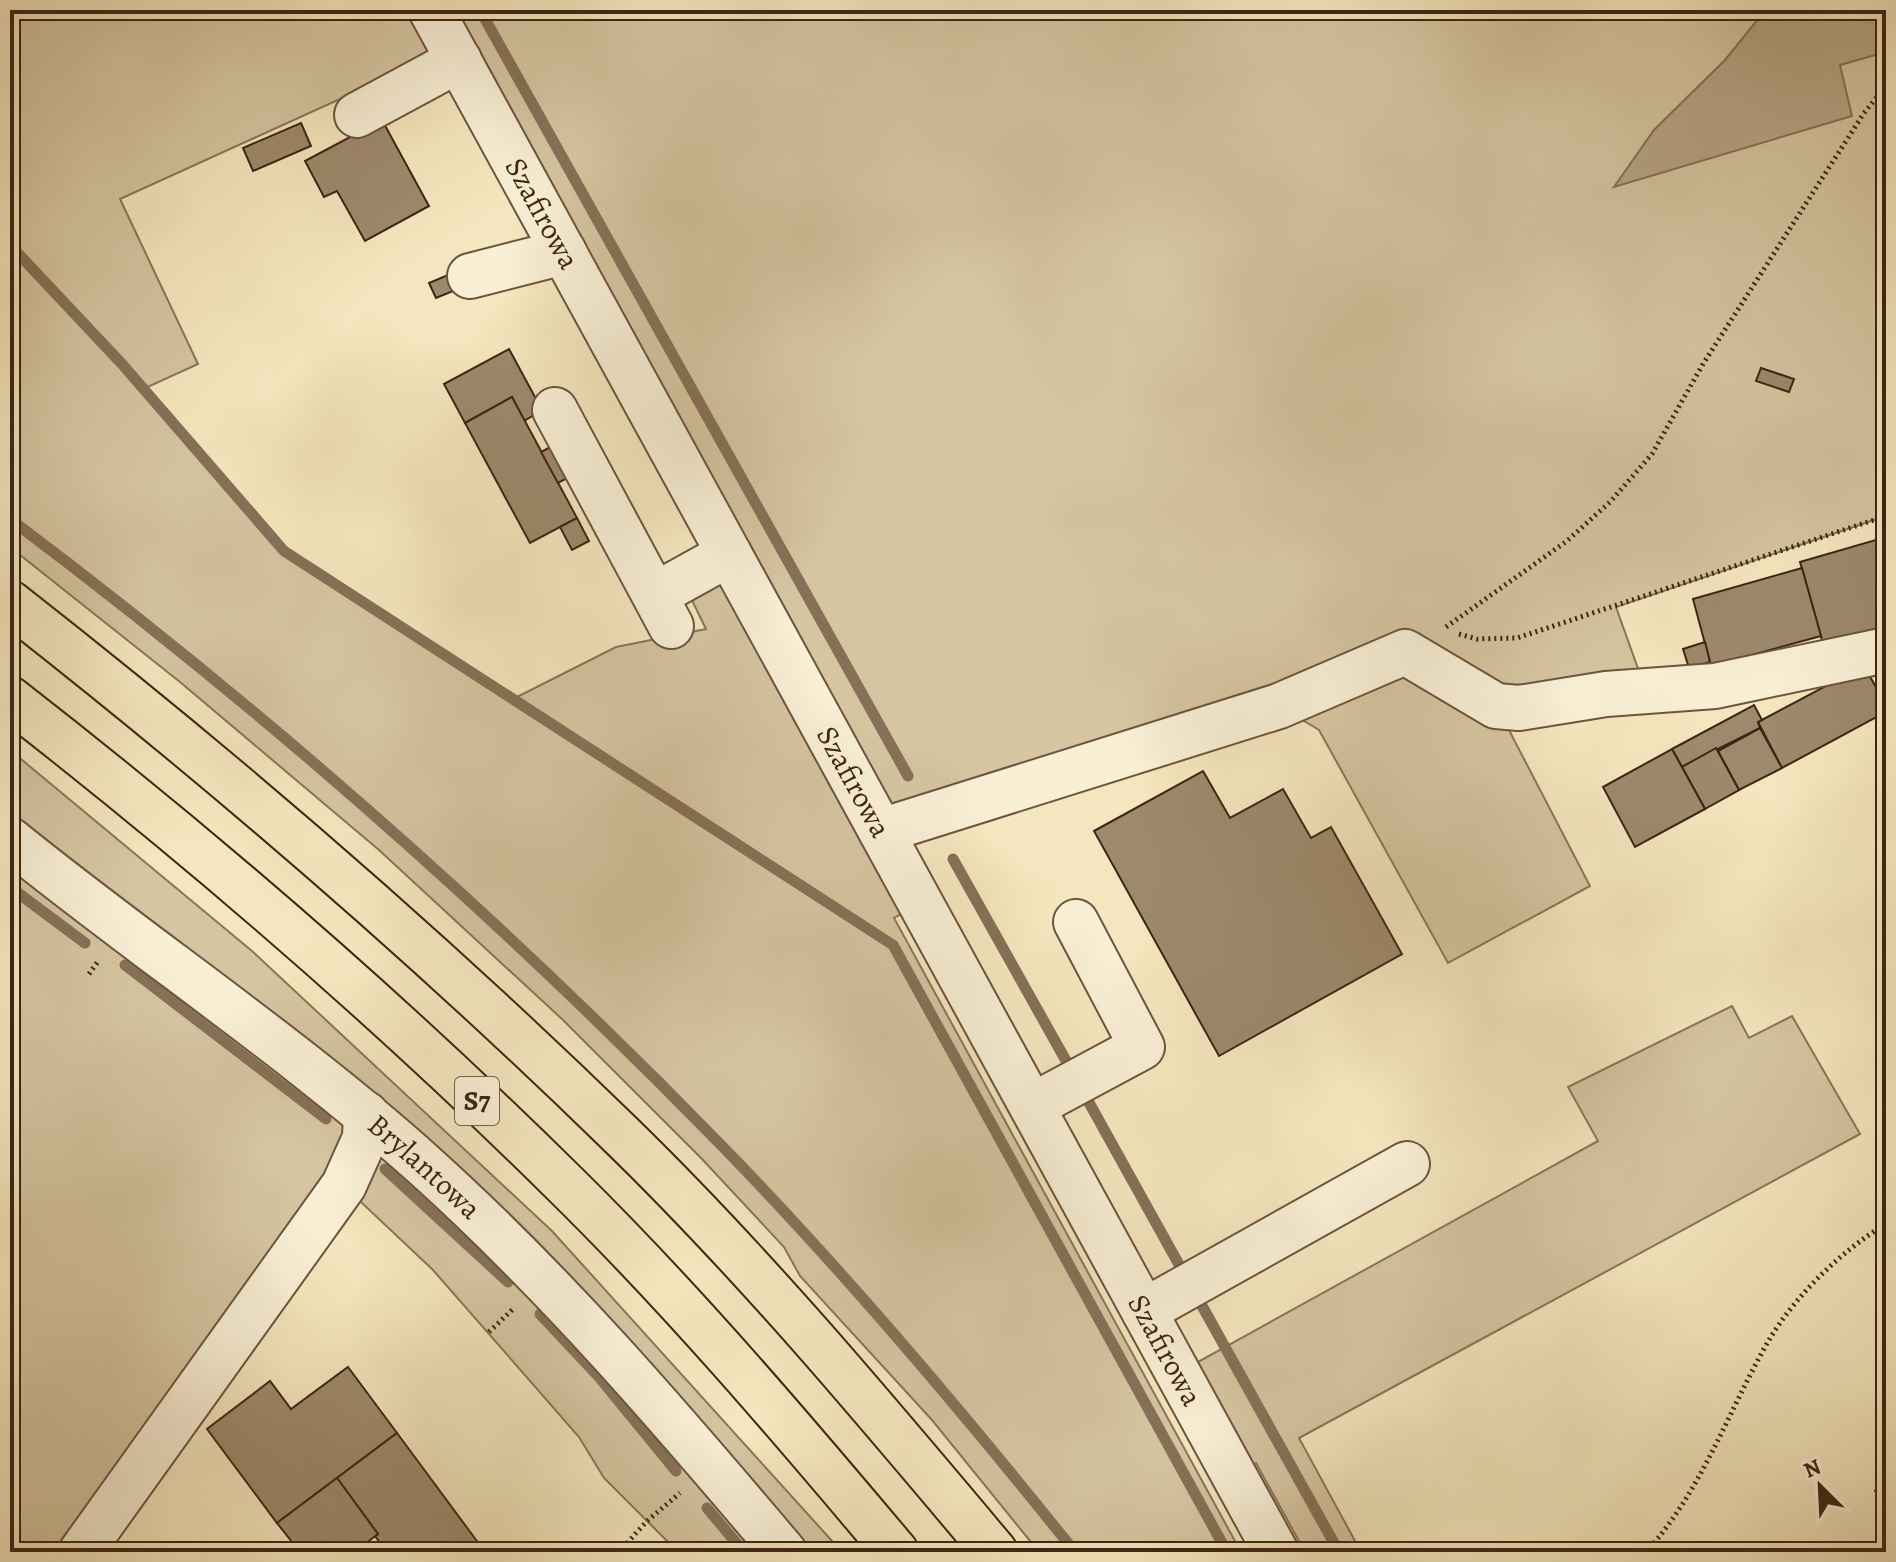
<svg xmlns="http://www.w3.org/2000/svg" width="1896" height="1562" viewBox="0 0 1896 1562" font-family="Alegreya,serif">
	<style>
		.green { fill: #d5c5a1; stroke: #8a755a; stroke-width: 2; fill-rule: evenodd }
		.water { fill: #b6a484; stroke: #867157; stroke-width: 2 }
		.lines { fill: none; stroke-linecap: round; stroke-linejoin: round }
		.stream { stroke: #867157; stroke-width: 11 }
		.building { fill: #9d896c; stroke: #3e2513; stroke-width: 2 }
		.minor-casing { stroke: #6c553e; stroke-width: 48 }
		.highway-casing { stroke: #3e2513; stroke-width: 48 }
		.path { stroke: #3e2513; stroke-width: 5; stroke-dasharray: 2 4; stroke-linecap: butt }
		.minor { stroke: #f8efd5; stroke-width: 44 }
		.highway { stroke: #f4e6be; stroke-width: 44 }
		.labels { text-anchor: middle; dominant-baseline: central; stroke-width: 6; stroke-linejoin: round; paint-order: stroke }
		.shield { fill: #f8efd5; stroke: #76624d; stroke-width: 2 }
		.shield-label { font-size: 28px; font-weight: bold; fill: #3e2513 }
		.street-label { font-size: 30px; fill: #3e2513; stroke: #f8efd5 }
	</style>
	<rect width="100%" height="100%" fill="#f4e6be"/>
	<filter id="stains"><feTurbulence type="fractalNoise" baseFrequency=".0025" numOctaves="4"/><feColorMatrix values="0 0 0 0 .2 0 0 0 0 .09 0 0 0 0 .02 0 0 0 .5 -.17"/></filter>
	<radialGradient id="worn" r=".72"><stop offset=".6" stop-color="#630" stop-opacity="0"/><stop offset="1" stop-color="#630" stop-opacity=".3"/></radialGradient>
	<g class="green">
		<path d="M10,10H1886V516L1616,607L1646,691L1497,707L1590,886L1448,963L1319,730L1279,706L882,831L921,903L894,918L1241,1552H1039L932,1420L800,1276L784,1247L702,1159L563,1020L379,850L180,682L10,547ZM452,48L733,560L685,586L706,629L616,647L511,700L284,551L143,389L198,364L120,199Z"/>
		<polygon points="10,750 252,951 552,1231 842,1552 678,1552 604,1478 579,1437 433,1270 344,1186 81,1552 10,1552"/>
		<polygon points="1732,1006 1749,1038 1792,1016 1860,1134 1299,1438 1361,1552 1305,1552 1256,1463 1234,1475 1178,1373 1598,1141 1568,1087"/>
	</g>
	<polygon class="water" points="1772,10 1886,10 1886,52 1840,65 1852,116 1614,187 1654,130 1725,60 1759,18"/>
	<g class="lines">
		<g class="stream">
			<polyline points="480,10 908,776"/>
			<polyline points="10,245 122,364 284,551 893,945 1227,1552"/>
			<path d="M10,519C263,709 501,919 722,1146C847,1274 963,1412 1075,1552"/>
			<polyline points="953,859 1074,1075"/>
			<polyline points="10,887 85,943"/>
			<polyline points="125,965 326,1119"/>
			<polyline points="1082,1090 1182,1270"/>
			<polyline points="385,1169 508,1282"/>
			<polyline points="1201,1304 1339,1552"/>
			<polyline points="540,1314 599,1377 676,1471"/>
			<polyline points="707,1508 744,1552"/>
		</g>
	</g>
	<g class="building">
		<polygon points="382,120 429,206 365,241 337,191 324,197 305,161"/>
		<polygon points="301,123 311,146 253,171 243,148"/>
		<polygon points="462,269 468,285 436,298 429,283"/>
		<polygon points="509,349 542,410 524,421 512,397 465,423 444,384"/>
		<polygon points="1761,368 1794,379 1789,392 1756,381"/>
		<polygon points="512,397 577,518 530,543 465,423"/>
		<polygon points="556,444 573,475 558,483 541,452"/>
		<polygon points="577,518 589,541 572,550 560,527"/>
		<polygon points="1886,537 1886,629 1824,647 1800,562"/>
		<polygon points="1802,568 1821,636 1711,666 1693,599"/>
		<polygon points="1705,642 1710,662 1689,668 1683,649"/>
		<polygon points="1854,671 1868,673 1886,705 1886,712 1782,768 1758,722"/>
		<polygon points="1754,705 1762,720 1758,722 1760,728 1682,767 1672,749"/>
		<polygon points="1760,728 1782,768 1739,790 1718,751"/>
		<polygon points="1716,748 1739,790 1705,809 1682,767"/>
		<polygon points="1672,749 1705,809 1635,847 1603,787"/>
		<polygon points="1203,771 1230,818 1283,789 1311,838 1331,827 1402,954 1219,1056 1094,831"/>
		<polygon points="348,1367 397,1433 277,1523 207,1429 270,1381 291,1409"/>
		<polygon points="397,1433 485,1552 387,1552 375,1536 378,1534 337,1478"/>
		<polygon points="1886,1468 1886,1496 1875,1491"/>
		<polygon points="337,1478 378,1534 354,1552 300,1552 277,1523"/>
	</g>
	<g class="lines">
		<defs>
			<g id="minor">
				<path id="s1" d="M431,10L1276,1552"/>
				<polyline points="357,115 459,60"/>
				<polyline points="470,276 564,252"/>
				<polyline points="555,410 671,626"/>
				<polyline points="655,595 729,554"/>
				<polyline points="881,831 1279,706 1405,652 1496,706 1519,708 1606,694 1715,686 1886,650"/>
				<path id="s2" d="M10,840C147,951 294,1048 425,1166C556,1284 670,1417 784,1552"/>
				<polyline points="1032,1106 1142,1047 1076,922"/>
				<polyline points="1144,1311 1407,1164"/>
				<polyline points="81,1552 344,1185 365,1138 366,1114"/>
			</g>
			<g id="highway">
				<path d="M10,603C222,769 425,944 618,1132C753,1263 874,1408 995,1552"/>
				<path d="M10,699C204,850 390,1011 565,1184C682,1299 790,1426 896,1552"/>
			</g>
		</defs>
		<use href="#minor" class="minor-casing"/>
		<use href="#highway" class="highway-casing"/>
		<g class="path">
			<polyline points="1446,627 1567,541 1611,501 1652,454 1703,364 1864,113 1886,86"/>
			<polyline points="1459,634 1477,639 1517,638 1886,516"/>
			<polyline points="89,974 99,960"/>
			<polyline points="489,1332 515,1307"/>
			<polyline points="619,1552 647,1521 680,1493"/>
			<path d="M1646,1552C1702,1491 1728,1411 1769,1340C1795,1296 1842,1250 1886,1224"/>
		</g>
		<use href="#minor" class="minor"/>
		<use href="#highway" class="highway"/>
	</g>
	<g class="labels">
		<rect class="shield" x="455" y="1077" width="44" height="48" rx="6"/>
		<g class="shield-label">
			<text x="477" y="1101">S7</text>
		</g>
		<g class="street-label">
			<text stroke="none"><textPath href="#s1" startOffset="232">Szafirowa</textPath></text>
			<text stroke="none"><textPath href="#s1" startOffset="880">Szafirowa</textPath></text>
			<text stroke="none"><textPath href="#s2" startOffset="528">Brylantowa</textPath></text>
			<text stroke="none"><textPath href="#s1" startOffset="1528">Szafirowa</textPath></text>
		</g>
	</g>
	<rect width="1896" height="1562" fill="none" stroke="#f4e6be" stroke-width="40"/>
	<rect x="12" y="12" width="1872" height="1538" fill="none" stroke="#3e2513" stroke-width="4"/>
	<rect x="20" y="20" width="1856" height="1522" fill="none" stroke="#3e2513" stroke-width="2"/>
	<g transform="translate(1820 1486) rotate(336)" stroke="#f8efd5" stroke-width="6" paint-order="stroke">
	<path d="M0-6L14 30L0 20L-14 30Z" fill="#3e2513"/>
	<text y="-12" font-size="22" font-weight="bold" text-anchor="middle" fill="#3e2513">N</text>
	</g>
	<rect width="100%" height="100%" filter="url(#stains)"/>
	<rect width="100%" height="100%" fill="url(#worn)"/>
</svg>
